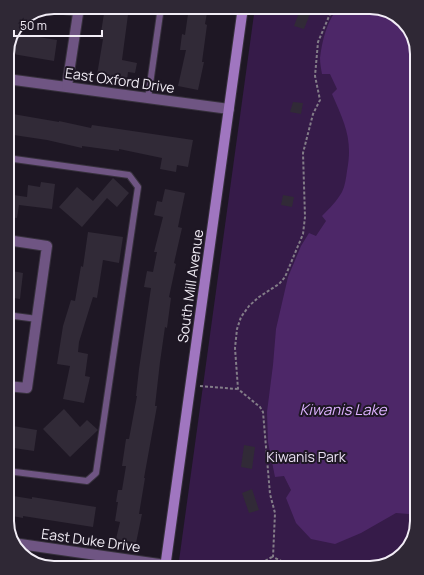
<svg xmlns="http://www.w3.org/2000/svg" width="424" height="575" viewBox="0 0 424 575" font-family="Manrope,sans-serif">
	<style>
		.green { fill: #361b49 }
		.water { fill: #4d2768 }
		.building { fill: #312a37 }
		.lines { fill: none; stroke-linecap: round; stroke-linejoin: round }
		.lane-casing { stroke: #37313d; stroke-width: 8 }
		.street-casing { stroke: #37313d; stroke-width: 12 }
		.secondary-casing { stroke: #37313d; stroke-width: 12 }
		.path { stroke: #837d88; stroke-width: 2; stroke-dasharray: 3 2; stroke-linecap: butt }
		.lane { stroke: #6f5583; stroke-width: 6 }
		.street { stroke: #6f5583; stroke-width: 10 }
		.secondary { stroke: #a076c0; stroke-width: 10 }
		.labels { text-anchor: middle; dominant-baseline: central; stroke-width: 4; stroke-linejoin: round; paint-order: stroke }
		.street-label { font-size: 14px; fill: #f2edf6; stroke: #1e1724 }
		.park-label { font-size: 14px; fill: #e8def1; stroke: #1e1724 }
		.water-label { font-size: 15px; font-style: italic; fill: #ddb2ff; stroke: #1e1724 }
		.rim { fill: none; stroke: #f2edf6; stroke-width: 2 }
	</style>
	<rect width="100%" height="100%" fill="#1e1724"/>
	<polygon class="green" points="255,7 373,7 394,13 411,30 417,54 417,522 411,544 394,562 371,568 178,568"/>
	<path class="water" d="M339,7C366,7 393,4 410,29C414,35 415,46 417,54V517L409,514L396,513L361,533L335,544L311,539L296,523L286,498L291,490L284,476L275,477L268,442L267,412L273,365L276,329L288,277L301,246L309,233L316,236L326,221L322,216C329,209 337,201 342,192C345,186 346,178 347,171C353,139 345,124 332,94L337,89L330,74H322C321,69 320,63 320,58C322,41 327,20 339,7Z"/>
	<g class="building">
		<polygon points="105,7 129,7 122,60 137,63 135,73 128,72 127,80 97,75 103,39 100,39"/>
		<polygon points="189,7 208,7 205,24 207,25 202,62 204,62 198,90 178,86 186,50 180,50 182,34 185,35"/>
		<polygon points="301,7 307,7 312,9 304,29 294,26"/>
		<polygon points="15,33 57,40 54,61 7,53 7,50"/>
		<polygon points="293,102 303,103 301,114 290,112"/>
		<polygon points="7,113 59,122 59,121 91,128 92,125 193,140 188,167 177,165 176,172 160,169 162,158 119,149 119,151 82,146 82,148 47,140 7,134"/>
		<polygon points="113,178 129,193 117,207 107,198 82,227 59,207 77,187 93,201"/>
		<polygon points="41,182 55,184 52,209 19,205 17,218 7,217 7,194 27,197 28,185 40,187"/>
		<polygon points="165,189 185,193 178,227 182,228 174,263 176,264 169,297 171,298 167,328 165,327 160,362 155,406 157,406 144,478 145,478 139,514 142,514 136,543 116,539 120,522 115,521 118,502 116,502 118,490 122,490 126,466 122,466 126,439 129,439 137,396 136,396 139,369 151,288 144,287 147,271 153,272 157,252 154,252 163,217 154,215 157,201 162,202"/>
		<polygon points="283,195 294,197 292,207 281,205"/>
		<polygon points="88,232 123,237 119,263 103,260 97,298 93,297 79,342 78,352 88,354 85,376 90,377 84,403 63,399 70,366 57,364 63,326 71,300 75,301 81,266 83,267"/>
		<polygon points="7,270 23,273 20,299 7,297"/>
		<polygon points="64,409 80,427 87,420 98,430 70,457 43,429"/>
		<polygon points="7,425 37,430 34,451 7,447"/>
		<polygon points="244,445 255,447 252,469 241,467"/>
		<polygon points="252,489 259,510 249,513 242,493"/>
		<polygon points="7,495 32,499 32,497 96,507 93,527 23,516 23,518 7,515"/>
	</g>
	<g class="lines">
		<defs>
			<g id="lane">
				<polyline points="49,9 78,13"/>
				<polyline points="148,98 161,7"/>
				<polyline points="7,315 37,319"/>
				<polyline points="7,471 87,481 96,473 138,187 129,175 7,158"/>
			</g>
			<g id="street">
				<polyline points="7,79 229,109"/>
				<polyline points="67,86 79,7"/>
				<polyline points="7,386 27,388 47,246 7,240"/>
				<polyline points="13,543 166,565"/>
			</g>
			<polyline id="secondary" points="165,568 243,7"/>
		</defs>
		<use href="#lane" class="lane-casing"/>
		<use href="#street" class="street-casing"/>
		<use href="#secondary" class="secondary-casing"/>
		<g class="path">
			<polyline points="200,386 237,389"/>
			<polyline points="252,568 272,557"/>
			<polyline points="296,568 273,557 275,513 270,494 263,412 260,407 238,389 235,348 237,329 241,317 249,306 259,297 279,284 285,277 303,234 305,217 303,153 313,114 320,100 315,76 318,42 333,7"/>
		</g>
		<use href="#lane" class="lane"/>
		<use href="#street" class="street"/>
		<use href="#secondary" class="secondary"/>
	</g>
	<g class="labels">
		<g class="street-label">
			<text transform="translate(120 80) rotate(8)">East Oxford Drive</text>
			<text transform="translate(190 286) rotate(-82)">South Mill Avenue</text>
			<text transform="translate(91 540) rotate(8)">East Duke Drive</text>
		</g>
		<g class="park-label">
			<text x="306" y="456">Kiwanis Park</text>
		</g>
		<g class="water-label">
			<text x="343" y="409">Kiwanis Lake</text>
		</g>
	</g>
	<path d="M0 0H424V575H0ZM54 14H370A40 40 0 0 1 410 54V521A40 40 0 0 1 370 561H54A40 40 0 0 1 14 521V54A40 40 0 0 1 54 14Z" fill="#2f2835" fill-rule="evenodd"/>
	<path class="rim" d="M54 14H370A40 40 0 0 1 410 54V521A40 40 0 0 1 370 561H54A40 40 0 0 1 14 521V54A40 40 0 0 1 54 14Z"/>
	<path d="M14 30v6h88v-6" fill="none" stroke="#f2edf6" stroke-width="2"/>
	<text x="20" y="30" font-size="12" fill="#f2edf6" stroke="#1e1724" stroke-width="3" paint-order="stroke">50 m</text>
</svg>
